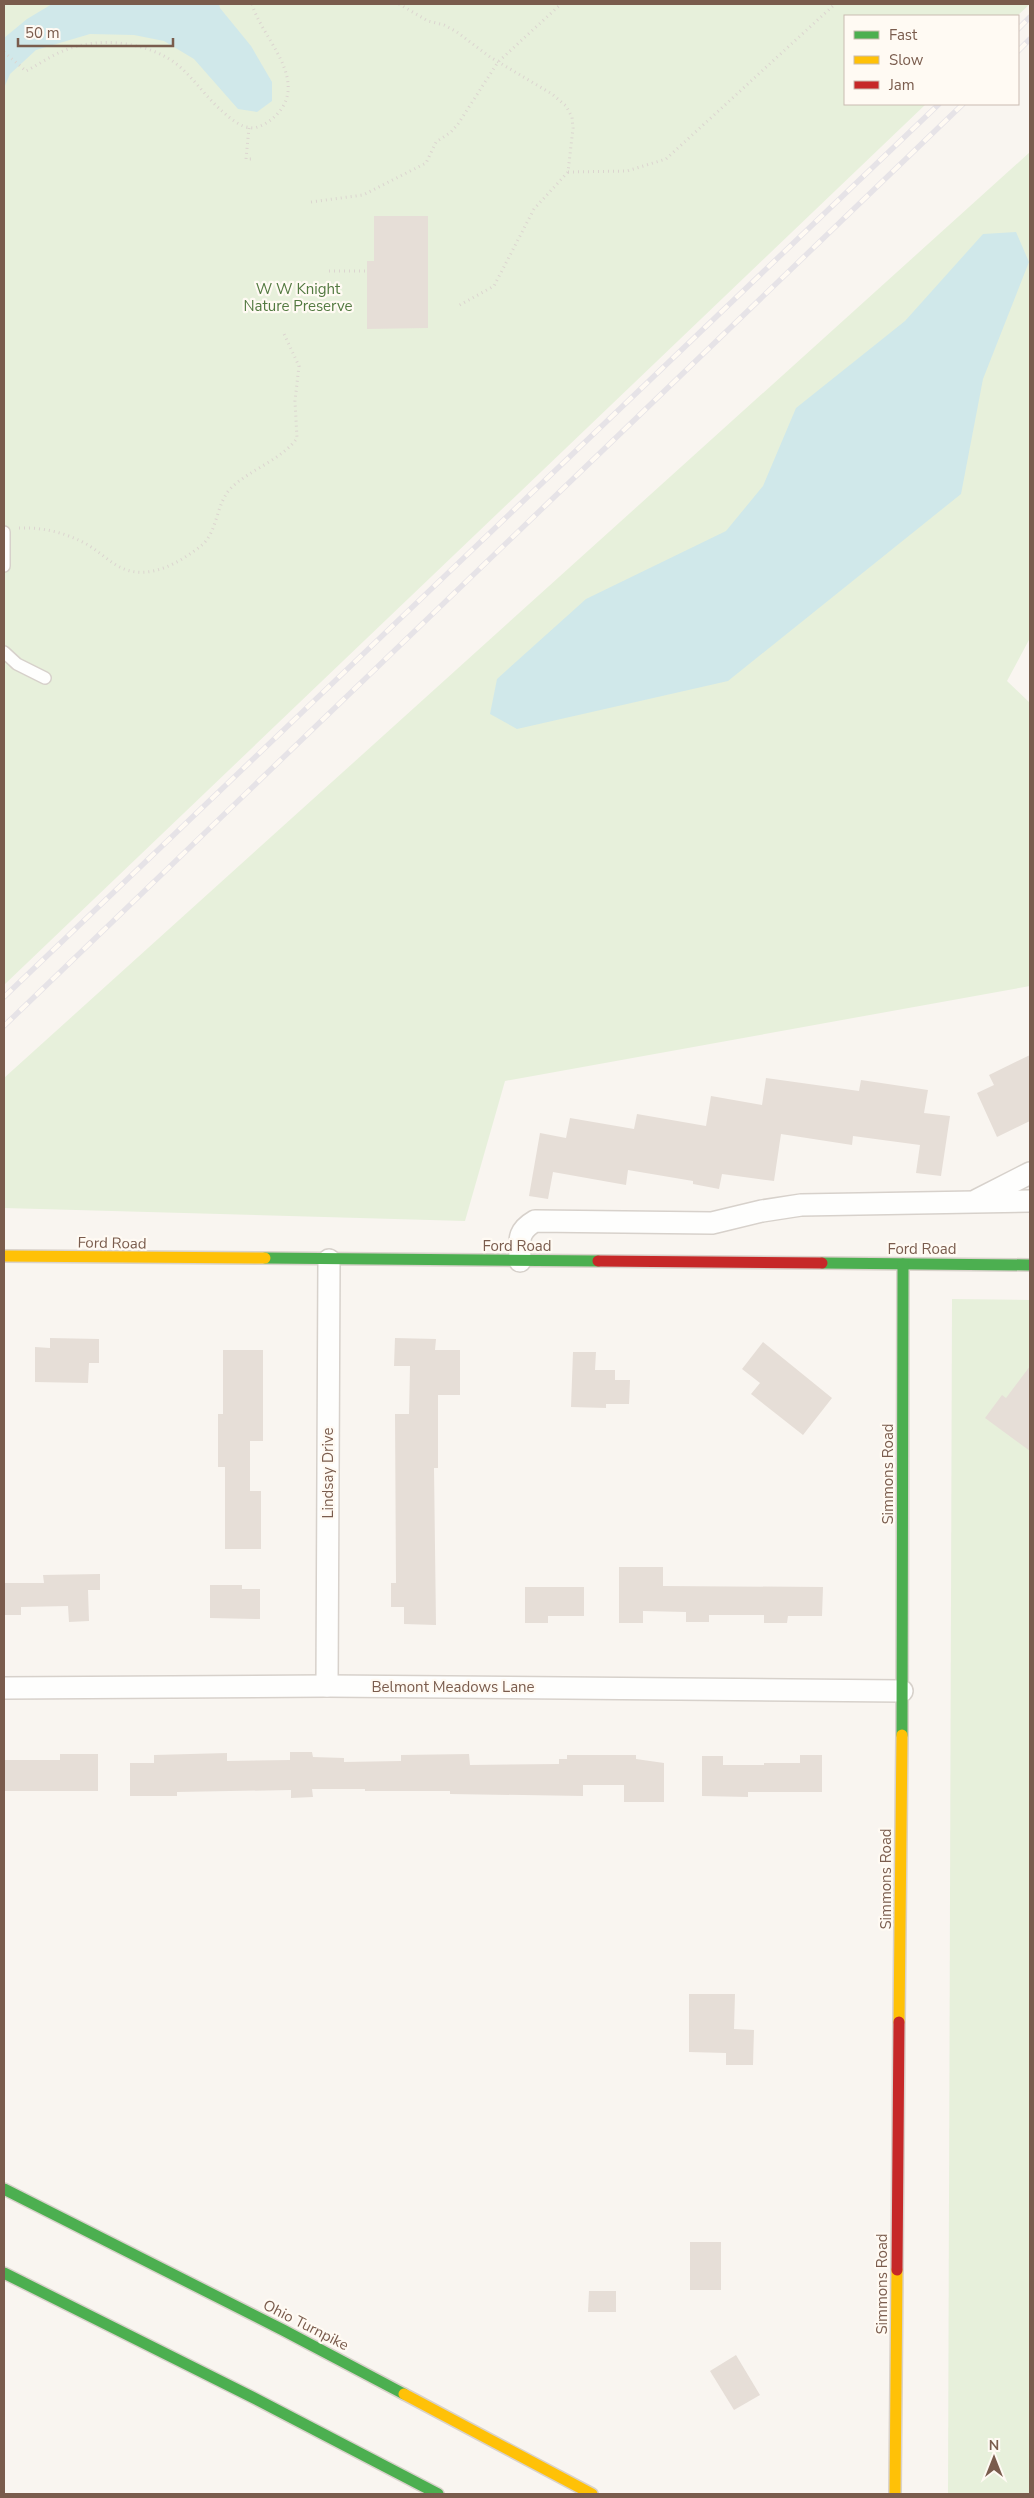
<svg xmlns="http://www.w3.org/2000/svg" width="1034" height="2498" viewBox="0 0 1034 2498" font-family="'Nunito Sans',sans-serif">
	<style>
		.green { fill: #e7f0db }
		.water { fill: #d0e8ea }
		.building { fill: #e6ded7 }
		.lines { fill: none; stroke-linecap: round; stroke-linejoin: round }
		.lane-casing { stroke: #d7d1cb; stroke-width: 14 }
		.street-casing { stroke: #d7d1cb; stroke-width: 24 }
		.fast-casing { stroke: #d9d2cb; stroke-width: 14 }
		.slow-casing { stroke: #d9d2cb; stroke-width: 14 }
		.jam-casing { stroke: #d9d2cb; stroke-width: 14 }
		.path { stroke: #dcd5d0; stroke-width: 3; stroke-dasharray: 1 4; stroke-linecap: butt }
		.lane { stroke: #fefefd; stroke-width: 11 }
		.street { stroke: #fefefd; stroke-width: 21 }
		.fast { stroke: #4caf50; stroke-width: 11 }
		.slow { stroke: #ffc107; stroke-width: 11 }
		.jam { stroke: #c62828; stroke-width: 11 }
		.rail-casing { stroke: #e6e3e7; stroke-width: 5.5 }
		.rail { stroke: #fffaf3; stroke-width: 4; stroke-dasharray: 11; stroke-linecap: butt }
		.labels { text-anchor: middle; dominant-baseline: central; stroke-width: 4.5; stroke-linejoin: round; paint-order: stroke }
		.park-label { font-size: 15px; fill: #537a41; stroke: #fffaf3 }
		.street-label { font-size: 15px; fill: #7a5c4d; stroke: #fffaf3 }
	</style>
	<rect width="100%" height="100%" fill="#f9f5f0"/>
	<g class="green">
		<polygon points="4,4 1030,4 1017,16 845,16 845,104 926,104 4,985"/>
		<polygon points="1030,152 1030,638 1007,681 1030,703 1030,986 505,1081 465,1221 4,1208 4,1078"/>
		<polygon points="952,1299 1030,1300 1030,2494 948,2494"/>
	</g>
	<g class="water">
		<polygon points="52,4 219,4 220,8 251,46 272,82 272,101 257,112 238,109 194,59 164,41 134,35 90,34 36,50 10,74 4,88 4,38 27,19"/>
		<polygon points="1016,232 1029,262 983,379 961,494 728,681 517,729 490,714 497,679 586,599 726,531 763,486 796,408 905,321 983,234"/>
	</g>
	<g class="building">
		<polygon points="374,216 428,216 428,328 367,329 367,261 374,261"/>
		<polygon points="1030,1055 1030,1121 997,1137 977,1093 994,1085 989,1075"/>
		<polygon points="766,1078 859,1091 861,1080 928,1090 924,1113 950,1116 941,1176 916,1173 920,1145 853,1136 852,1145 781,1134 774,1181 722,1174 719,1189 693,1184 693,1181 628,1170 626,1185 553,1172 548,1199 529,1196 540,1133 566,1138 570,1118 634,1129 637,1114 706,1126 711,1096 762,1105"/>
		<polygon points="50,1338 99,1339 99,1363 89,1363 88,1383 35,1382 35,1347 50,1348"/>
		<polygon points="395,1338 436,1339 435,1350 460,1350 460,1395 438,1395 438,1468 434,1468 436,1625 404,1624 404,1607 391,1607 391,1583 396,1583 395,1414 409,1414 410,1366 394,1366"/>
		<polygon points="763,1342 832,1398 803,1435 751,1394 760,1383 742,1369"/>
		<polygon points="223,1350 263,1350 263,1441 250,1441 250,1491 261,1491 261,1549 225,1549 225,1467 218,1467 218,1414 223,1414"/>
		<polygon points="573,1352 596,1352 595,1370 615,1370 615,1380 630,1380 629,1404 606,1404 606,1408 571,1407"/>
		<polygon points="1030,1366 1030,1451 985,1418 1002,1395 1006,1398"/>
		<polygon points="619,1567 663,1567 663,1586 823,1587 822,1616 788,1616 787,1623 764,1623 764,1615 709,1615 709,1622 686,1622 686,1612 643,1611 643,1623 619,1623"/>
		<polygon points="100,1574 100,1590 88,1590 89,1621 69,1622 68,1606 21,1607 21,1615 4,1615 4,1583 44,1583 43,1575"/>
		<polygon points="210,1585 242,1585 242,1589 260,1589 260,1619 210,1618"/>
		<polygon points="525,1587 584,1587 584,1616 548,1616 548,1623 525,1623"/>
		<polygon points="290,1752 312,1752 313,1757 344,1758 344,1762 401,1761 401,1755 469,1754 470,1765 559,1764 559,1759 567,1759 567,1755 636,1755 636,1759 664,1763 664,1802 624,1802 624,1785 583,1785 583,1796 450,1794 450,1791 365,1791 365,1789 312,1789 313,1797 291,1798 291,1790 177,1792 177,1796 130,1796 130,1763 154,1763 154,1755 227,1753 227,1761 290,1760"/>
		<polygon points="60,1754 98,1754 98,1791 4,1791 4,1760 60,1760"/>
		<polygon points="800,1755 822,1755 822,1792 748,1792 748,1797 702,1796 702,1756 723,1756 723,1765 764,1765 764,1763 800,1763"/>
		<polygon points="689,1994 735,1994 734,2029 754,2030 753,2065 726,2065 726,2053 689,2052"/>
		<rect x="690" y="2242" width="31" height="48"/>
		<polygon points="589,2291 616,2291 616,2312 588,2312"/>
		<polygon points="736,2355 760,2395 734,2410 710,2371"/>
	</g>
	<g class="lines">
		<defs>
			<g id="lane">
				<polyline points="4,532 4,566"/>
				<polyline points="4,652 17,664 45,678"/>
			</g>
			<g id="street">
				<polyline points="977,1200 1030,1173"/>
				<path d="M520,1261C520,1241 516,1232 535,1221L712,1223L762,1211L801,1205L1030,1201"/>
				<polyline points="327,1686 329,1260"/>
				<polyline points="4,1688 327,1686 902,1691"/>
			</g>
			<g id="fast">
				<polyline points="265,1258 598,1261"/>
				<polyline points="822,1263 1030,1265"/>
				<polyline points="902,1735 903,1264"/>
				<polyline points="4,2189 283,2330 404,2394"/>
				<polyline points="4,2273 252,2397 438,2494"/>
			</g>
			<g id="slow">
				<polyline points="4,1256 265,1258"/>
				<polyline points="899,2022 902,1735"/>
				<polyline points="404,2394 592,2494"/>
				<polyline points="895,2494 897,2270"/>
			</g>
			<g id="jam">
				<polyline points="598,1261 822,1263"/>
				<polyline points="897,2270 899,2022"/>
			</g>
		</defs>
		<use href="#lane" class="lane-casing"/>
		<use href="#street" class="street-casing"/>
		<use href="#fast" class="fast-casing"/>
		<use href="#slow" class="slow-casing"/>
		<use href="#jam" class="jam-casing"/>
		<g class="path">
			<polyline points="399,4 428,21 444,25 457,32 490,57 552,94 566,106 572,117 573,128 568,172 534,209 494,286 458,306"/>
			<path d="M4,52L26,71C38,65 50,56 63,51C98,36 149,41 179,66C195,80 206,97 222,111C231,119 241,128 254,128C266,125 275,118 282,108C304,74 261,36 252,4"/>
			<polyline points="249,128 246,159 252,159"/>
			<polyline points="568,172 627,171 666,159 835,4"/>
			<polyline points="311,202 363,195 426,163 436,142 451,132 458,124 498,62 561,4"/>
			<polyline points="329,271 367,271"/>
			<path d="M19,528C43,527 67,533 88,545C100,552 110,563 122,568C149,581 181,562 202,545C218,531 216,503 231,488C249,470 283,459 297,438L295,401L299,366L284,334"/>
		</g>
		<use href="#lane" class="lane"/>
		<use href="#street" class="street"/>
		<use href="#fast" class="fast"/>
		<use href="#slow" class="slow"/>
		<use href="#jam" class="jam"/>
		<defs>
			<g id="rail">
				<polyline points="1018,29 1030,17"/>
				<polyline points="1018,51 1030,39"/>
				<polyline points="4,997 939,104"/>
				<polyline points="4,1026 963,104"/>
			</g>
		</defs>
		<use href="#rail" class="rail-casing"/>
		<use href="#rail" class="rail"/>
	</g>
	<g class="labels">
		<g class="park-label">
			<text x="298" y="289">W W Knight<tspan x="298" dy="17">Nature Preserve</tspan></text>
		</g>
		<g class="street-label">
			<text transform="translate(112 1243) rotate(1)">Ford Road</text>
			<text x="517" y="1246">Ford Road</text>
			<text x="922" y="1249">Ford Road</text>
			<text transform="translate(328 1473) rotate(-90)">Lindsay Drive</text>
			<text transform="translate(888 1474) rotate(-90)">Simmons Road</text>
			<text x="453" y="1687">Belmont Meadows Lane</text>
			<text transform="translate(886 1879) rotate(-90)">Simmons Road</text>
			<text transform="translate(882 2284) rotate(-90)">Simmons Road</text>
			<text transform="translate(306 2325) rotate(27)">Ohio Turnpike</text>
		</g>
	</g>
	<rect width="1034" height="2498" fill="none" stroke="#7a5c4d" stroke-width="10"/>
	<rect x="844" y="15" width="175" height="90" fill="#fffaf3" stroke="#cabbb1"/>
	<rect x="854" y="31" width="25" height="8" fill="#4caf50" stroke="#cabbb1"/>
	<text x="889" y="40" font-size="15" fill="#7a5c4d">Fast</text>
	<rect x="854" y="56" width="25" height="8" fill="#ffc107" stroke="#cabbb1"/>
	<text x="889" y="65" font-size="15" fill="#7a5c4d">Slow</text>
	<rect x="854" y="81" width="25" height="8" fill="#c62828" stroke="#cabbb1"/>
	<text x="889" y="90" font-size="15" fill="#7a5c4d">Jam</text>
	<g transform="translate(994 2458)" stroke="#fffaf3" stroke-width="4" paint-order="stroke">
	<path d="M0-4L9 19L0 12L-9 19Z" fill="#7a5c4d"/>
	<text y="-8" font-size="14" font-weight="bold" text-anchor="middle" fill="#7a5c4d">N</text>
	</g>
	<path d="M18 38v8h155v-8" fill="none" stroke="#7a5c4d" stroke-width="2.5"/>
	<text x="25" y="38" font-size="15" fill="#7a5c4d" stroke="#fffaf3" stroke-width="4" paint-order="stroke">50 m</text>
</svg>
